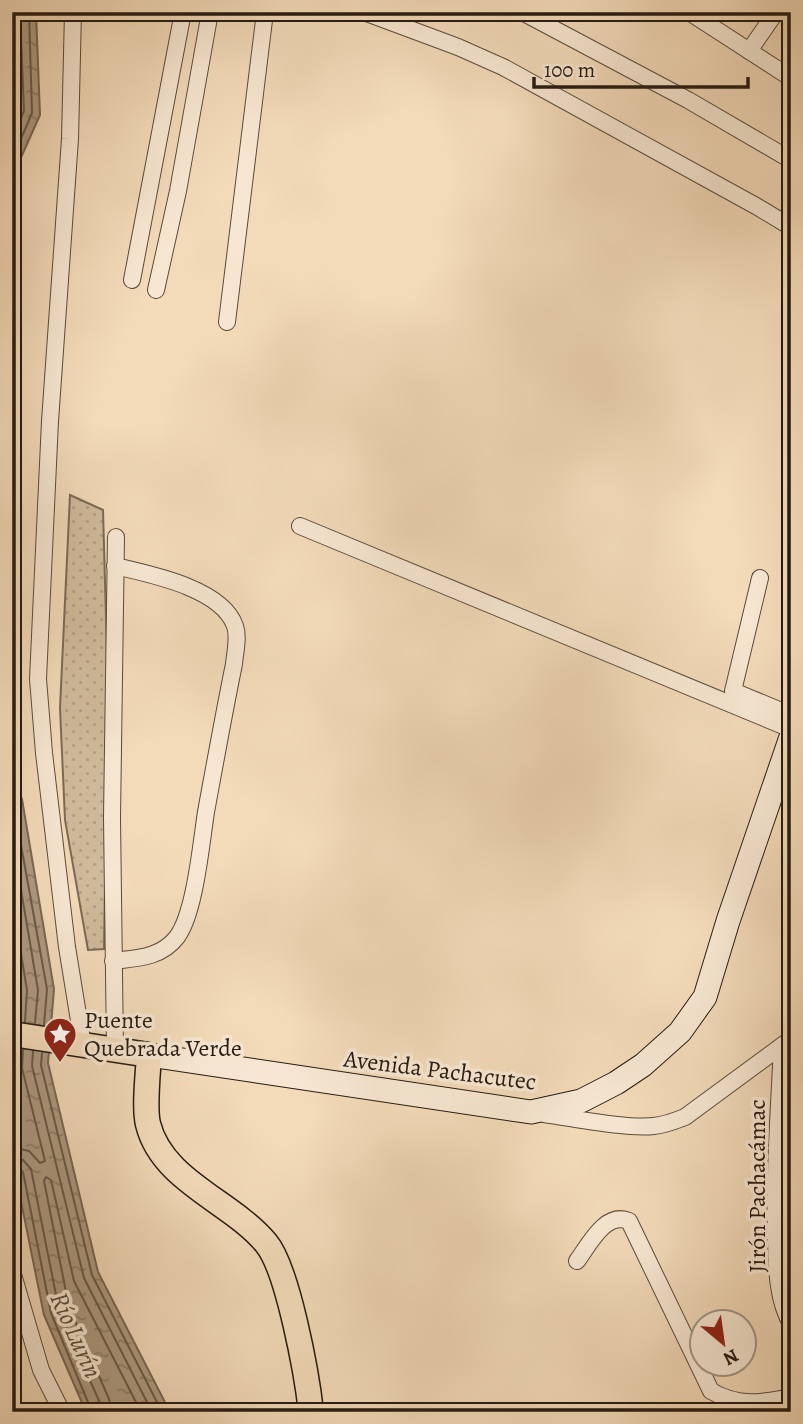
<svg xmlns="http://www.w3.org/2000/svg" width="803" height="1424" viewBox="0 0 803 1424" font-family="Alegreya,serif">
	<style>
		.park { fill: url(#park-dots); stroke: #7b6a56; stroke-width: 2 }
		.water { fill: url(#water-ripples); stroke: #776754; stroke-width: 2 }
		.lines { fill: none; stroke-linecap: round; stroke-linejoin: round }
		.shore { stroke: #6a5a48; stroke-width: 2 }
		.street-casing { stroke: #594b3b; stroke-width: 18 }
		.secondary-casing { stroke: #261b11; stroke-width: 25 }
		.primary-casing { stroke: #261b11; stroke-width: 27 }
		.street { stroke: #f7e7d2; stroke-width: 16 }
		.secondary { stroke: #f7e7d2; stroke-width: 23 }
		.primary { stroke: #f3dab9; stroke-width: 24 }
		.labels { text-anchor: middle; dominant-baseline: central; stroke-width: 7; stroke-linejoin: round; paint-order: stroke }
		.poi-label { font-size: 24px; fill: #261b11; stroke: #f7e7d2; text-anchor: start }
		.street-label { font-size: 24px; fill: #261b11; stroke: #f7e7d2 }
		.water-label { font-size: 26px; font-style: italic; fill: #5c4d3d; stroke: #f7e7d2 }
	</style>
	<defs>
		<pattern id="park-dots" width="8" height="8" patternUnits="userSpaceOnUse" patternTransform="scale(1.75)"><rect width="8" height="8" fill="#d0ba9c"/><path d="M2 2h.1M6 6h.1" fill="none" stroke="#b29f85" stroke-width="1.8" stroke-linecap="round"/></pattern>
		<pattern id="water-ripples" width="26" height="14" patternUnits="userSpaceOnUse" patternTransform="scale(1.75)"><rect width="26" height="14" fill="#ad9980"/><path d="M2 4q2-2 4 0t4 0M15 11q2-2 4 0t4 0" fill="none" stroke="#8d7c67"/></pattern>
	</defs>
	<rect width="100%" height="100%" fill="#f3dab9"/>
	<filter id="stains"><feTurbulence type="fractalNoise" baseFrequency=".00286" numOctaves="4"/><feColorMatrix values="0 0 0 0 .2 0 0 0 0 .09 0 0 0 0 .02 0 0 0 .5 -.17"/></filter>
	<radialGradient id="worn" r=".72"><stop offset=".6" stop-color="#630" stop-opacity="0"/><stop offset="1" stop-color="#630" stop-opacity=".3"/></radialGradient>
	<polygon class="park" points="70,495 103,510 108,690 104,949 88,950 65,820 60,708"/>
	<g class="water">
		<polygon points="12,12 36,12 40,115 15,171 19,269 17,347 21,506 12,543"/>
		<polygon points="12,779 22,799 54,989 48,1063 98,1272 170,1412 86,1412 44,1315 13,1162"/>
	</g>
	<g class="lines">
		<g class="shore">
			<polyline points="12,138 24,111 20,12"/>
			<polyline points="12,160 32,113 29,12"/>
			<polyline points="12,795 47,989 44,1025"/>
			<polyline points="12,837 38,990 35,1023"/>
			<polyline points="12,900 27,990 25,1022"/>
			<polyline points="33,1051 32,1066 84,1278 152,1412"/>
			<polyline points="42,1053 41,1065 92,1275 162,1412"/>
			<polyline points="12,1147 29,1151 40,1163 45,1161 22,1068 23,1050"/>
			<polyline points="12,1157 23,1160 31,1169 59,1310 100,1403 101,1412"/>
			<polyline points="12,1166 19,1167 23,1172 51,1313 92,1412"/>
			<polyline points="112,1412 109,1399 69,1307 44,1181 46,1177 51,1180 74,1281 141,1412"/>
		</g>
		<defs>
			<g id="street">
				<polyline points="73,12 70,139 50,421 38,679 44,753 67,947 83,1045"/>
				<polyline points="364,12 458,47 503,67 756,206 791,227"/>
				<polyline points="522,12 688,100 791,160"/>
				<polyline points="689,12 791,78"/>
				<polyline points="749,51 776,12"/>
				<polyline points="132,280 183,12"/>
				<polyline points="156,290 178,191 210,12"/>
				<polyline points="227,322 265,12"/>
				<polyline points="300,526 791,729"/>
				<polyline points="760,578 733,691 791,715"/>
				<path d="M113,961C137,958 161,958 177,937C195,913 201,844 206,812C215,763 224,713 234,664C235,652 239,637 235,626C222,588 149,574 115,566"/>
				<path d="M782,1046C779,1110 774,1175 776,1240C777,1269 777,1299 791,1324"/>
				<polyline points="115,1050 112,818 116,537"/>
				<path d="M544,1114C574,1118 625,1129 654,1126C665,1125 675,1121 685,1117L791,1039"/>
				<path d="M577,1261C589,1245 605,1211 629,1221L711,1391C739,1407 761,1403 791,1397"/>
				<polyline points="12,1271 41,1370 62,1412"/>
			</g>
			<polyline id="secondary" points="149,1055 531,1112 581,1101 616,1083 643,1065 680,1032 705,997 728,921 791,737"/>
			<path id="primary" d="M12,1034L149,1055C148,1073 144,1108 148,1124C162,1181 231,1201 266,1243C288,1269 307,1375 311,1412"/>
		</defs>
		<use href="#street" class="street-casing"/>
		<use href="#secondary" class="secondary-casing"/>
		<use href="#primary" class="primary-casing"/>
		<use href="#street" class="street"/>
		<use href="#secondary" class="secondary"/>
		<use href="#primary" class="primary"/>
	</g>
	<defs>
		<symbol id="sight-pin" viewBox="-11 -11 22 30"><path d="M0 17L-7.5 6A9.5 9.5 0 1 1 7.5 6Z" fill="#8f2418" stroke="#f7e7d2"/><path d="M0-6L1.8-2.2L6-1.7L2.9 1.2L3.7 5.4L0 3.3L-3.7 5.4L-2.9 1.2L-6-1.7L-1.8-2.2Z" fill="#fff"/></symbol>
	</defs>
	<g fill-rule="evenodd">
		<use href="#sight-pin" x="41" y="1015" width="38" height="52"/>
	</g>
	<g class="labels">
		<g class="poi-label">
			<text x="84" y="1020">Puente<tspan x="84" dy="28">Quebrada Verde</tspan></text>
		</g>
		<g class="street-label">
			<text transform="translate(440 1070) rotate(7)">Avenida Pachacutec</text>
			<text transform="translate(757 1186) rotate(-90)">Jirón Pachacámac</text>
		</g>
		<g class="water-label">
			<text transform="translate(76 1335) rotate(66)">Río Lurín</text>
		</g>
	</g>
	<rect width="803" height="1424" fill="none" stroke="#f3dab9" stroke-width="42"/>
	<rect x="14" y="14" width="775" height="1396" fill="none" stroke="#261b11" stroke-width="3.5"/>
	<rect x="21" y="21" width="761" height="1382" fill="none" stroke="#261b11" stroke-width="2"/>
	<g transform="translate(723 1343) rotate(151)"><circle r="33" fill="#f7e7d2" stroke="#a39585" stroke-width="2"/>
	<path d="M0-5L12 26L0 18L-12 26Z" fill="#8f2418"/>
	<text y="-10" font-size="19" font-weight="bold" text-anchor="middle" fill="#261b11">N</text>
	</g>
	<path d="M534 77v10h214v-10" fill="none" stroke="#261b11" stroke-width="3.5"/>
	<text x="544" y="77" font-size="21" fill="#261b11" stroke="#f7e7d2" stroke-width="5" paint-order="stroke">100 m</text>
	<rect width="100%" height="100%" filter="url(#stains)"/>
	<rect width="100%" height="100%" fill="url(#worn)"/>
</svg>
